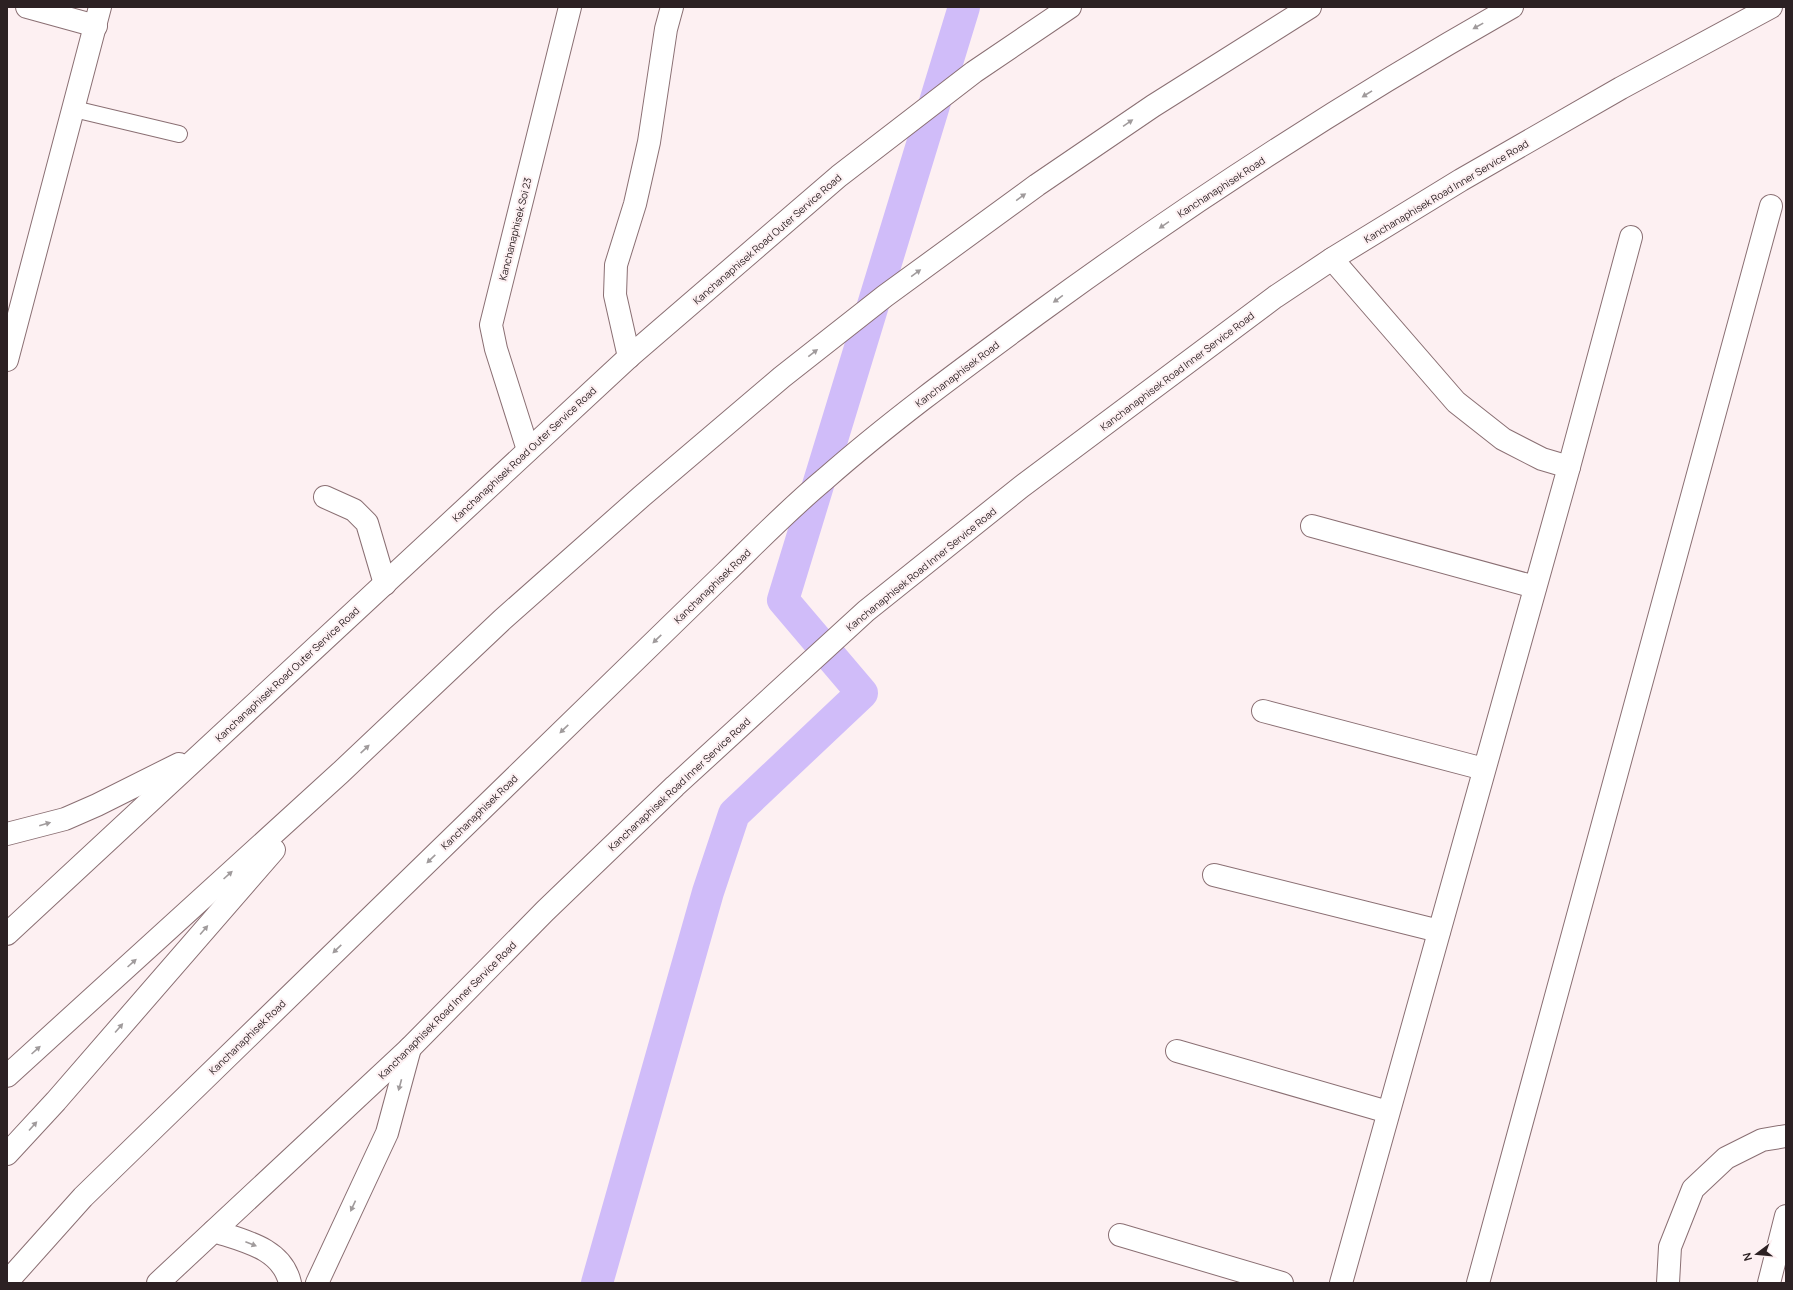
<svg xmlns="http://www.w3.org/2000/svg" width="1793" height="1290" viewBox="0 0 1793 1290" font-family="Manrope,sans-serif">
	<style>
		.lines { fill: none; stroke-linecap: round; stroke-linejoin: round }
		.canal { stroke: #d0bcf9; stroke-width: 32 }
		.lane-casing { stroke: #8a6f73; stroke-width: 18 }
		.street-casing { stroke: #8a6f73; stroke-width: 24 }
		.secondary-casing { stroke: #8a6f73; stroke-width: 24 }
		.highway-casing { stroke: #8a6f73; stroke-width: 24 }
		.lane { stroke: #fff; stroke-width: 16 }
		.street { stroke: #fff; stroke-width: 22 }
		.secondary { stroke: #fff; stroke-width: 22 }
		.highway { stroke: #fff; stroke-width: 22 }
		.oneway { fill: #a09b9c }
		.labels { text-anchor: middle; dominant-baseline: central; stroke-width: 4; stroke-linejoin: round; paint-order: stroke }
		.street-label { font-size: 10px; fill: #2c2123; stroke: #fdf0f2 }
	</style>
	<rect width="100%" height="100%" fill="#fdf0f2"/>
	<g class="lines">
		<polyline class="canal" points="597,1283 708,892 734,814 862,693 783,600 964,7"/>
		<defs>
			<polyline id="lane" points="74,109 179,134"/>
			<g id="street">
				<polyline points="27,7 96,26"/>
				<polyline points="1332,259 1456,402 1503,439 1542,459 1569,467 1341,1283"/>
				<polyline points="629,357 615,295 616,265 635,204 649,142 666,29 672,7"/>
				<polyline points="7,360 100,7"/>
				<polyline points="528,450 496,349 491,325 570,7"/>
				<polyline points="1569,467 1631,237"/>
				<polyline points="325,497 354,510 367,523 385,584"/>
				<polyline points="1312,526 1535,587"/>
				<polyline points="1263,711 1484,769"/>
				<polyline points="1214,875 1439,931"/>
				<polyline points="1177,1051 1388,1112"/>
				<polyline points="1120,1235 1282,1283"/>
				<polyline points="1478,1283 1771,206"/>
				<polyline points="1668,1283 1670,1247 1693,1189 1726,1158 1762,1140 1786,1136"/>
				<polyline points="1769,1283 1786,1216"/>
			</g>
			<g id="secondary">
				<polyline points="7,834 65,819 97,805 179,764"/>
				<polyline points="7,934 629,357 839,176 974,72 1070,7"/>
				<path d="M214,1231C244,1241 282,1248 290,1283"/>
				<polyline points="158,1283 410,1048 545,911 675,786 866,611 1021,487 1275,297 1332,259 1461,180 1621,88 1771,7"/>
				<polyline points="317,1283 387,1133 410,1048"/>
			</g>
			<g id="highway">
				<polyline points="7,1076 340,773 503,619 642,496 782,377 885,296 1037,185 1153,106 1310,7"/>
				<polyline points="7,1154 56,1101 274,850"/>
				<path d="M7,1282L83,1197L725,573C758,541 790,508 825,479C892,420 965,367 1037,314C1189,203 1348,100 1512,7"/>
			</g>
		</defs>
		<use href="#lane" class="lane-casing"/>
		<use href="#street" class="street-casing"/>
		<use href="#secondary" class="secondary-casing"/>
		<use href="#highway" class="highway-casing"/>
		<use href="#lane" class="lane"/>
		<use href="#street" class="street"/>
		<use href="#secondary" class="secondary"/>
		<use href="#highway" class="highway"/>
	</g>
	<defs><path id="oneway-solid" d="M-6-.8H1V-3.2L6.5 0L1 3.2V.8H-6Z"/></defs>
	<g class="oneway">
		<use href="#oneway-solid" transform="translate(1478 26) rotate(151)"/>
		<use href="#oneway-solid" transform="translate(1367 94) rotate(148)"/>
		<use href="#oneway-solid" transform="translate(1128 123) rotate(-34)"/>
		<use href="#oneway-solid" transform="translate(1021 197) rotate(-36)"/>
		<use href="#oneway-solid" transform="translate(1164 225) rotate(146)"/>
		<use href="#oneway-solid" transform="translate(916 273) rotate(-36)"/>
		<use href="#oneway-solid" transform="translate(1058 299) rotate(144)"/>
		<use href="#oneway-solid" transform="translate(813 353) rotate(-38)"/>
		<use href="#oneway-solid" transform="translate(657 639) rotate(136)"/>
		<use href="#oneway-solid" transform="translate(564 729) rotate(136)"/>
		<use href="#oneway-solid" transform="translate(365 749) rotate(-43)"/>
		<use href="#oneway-solid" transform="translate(45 824) rotate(-16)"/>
		<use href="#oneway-solid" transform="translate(431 859) rotate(136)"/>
		<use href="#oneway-solid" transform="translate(228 875) rotate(-42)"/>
		<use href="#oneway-solid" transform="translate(204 930) rotate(-49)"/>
		<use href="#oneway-solid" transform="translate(337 949) rotate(136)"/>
		<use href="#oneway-solid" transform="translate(132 963) rotate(-42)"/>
		<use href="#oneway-solid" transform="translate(119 1028) rotate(-49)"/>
		<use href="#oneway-solid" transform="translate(36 1050) rotate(-42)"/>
		<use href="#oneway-solid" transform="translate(400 1085) rotate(105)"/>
		<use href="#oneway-solid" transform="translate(33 1126) rotate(-48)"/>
		<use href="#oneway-solid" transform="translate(353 1206) rotate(115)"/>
		<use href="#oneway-solid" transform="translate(251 1244) rotate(21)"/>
	</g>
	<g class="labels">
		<g class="street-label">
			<text transform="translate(1221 187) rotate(-33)">Kanchanaphisek Road</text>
			<text transform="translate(1446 191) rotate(-31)">Kanchanaphisek Road Inner Service Road</text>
			<text transform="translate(515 229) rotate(-76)">Kanchanaphisek Soi 23</text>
			<text transform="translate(767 239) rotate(-41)">Kanchanaphisek Road Outer Service Road</text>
			<text transform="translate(1177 371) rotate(-37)">Kanchanaphisek Road Inner Service Road</text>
			<text transform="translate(957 374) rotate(-37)">Kanchanaphisek Road</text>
			<text transform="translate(524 454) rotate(-43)">Kanchanaphisek Road Outer Service Road</text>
			<text transform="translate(921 569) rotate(-39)">Kanchanaphisek Road Inner Service Road</text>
			<text transform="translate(712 586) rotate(-44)">Kanchanaphisek Road</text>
			<text transform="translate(287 674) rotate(-43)">Kanchanaphisek Road Outer Service Road</text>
			<text transform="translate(679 784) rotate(-43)">Kanchanaphisek Road Inner Service Road</text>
			<text transform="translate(479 812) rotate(-44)">Kanchanaphisek Road</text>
			<text transform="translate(447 1010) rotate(-45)">Kanchanaphisek Road Inner Service Road</text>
			<text transform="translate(247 1037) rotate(-44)">Kanchanaphisek Road</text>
		</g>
	</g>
	<rect width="1793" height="1290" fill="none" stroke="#2c2123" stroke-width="16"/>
	<g transform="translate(1757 1254) rotate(254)" stroke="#fdf0f2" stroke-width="3" paint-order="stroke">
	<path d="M0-3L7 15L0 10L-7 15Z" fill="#2c2123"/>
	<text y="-6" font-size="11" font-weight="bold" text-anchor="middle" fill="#2c2123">N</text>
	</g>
</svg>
